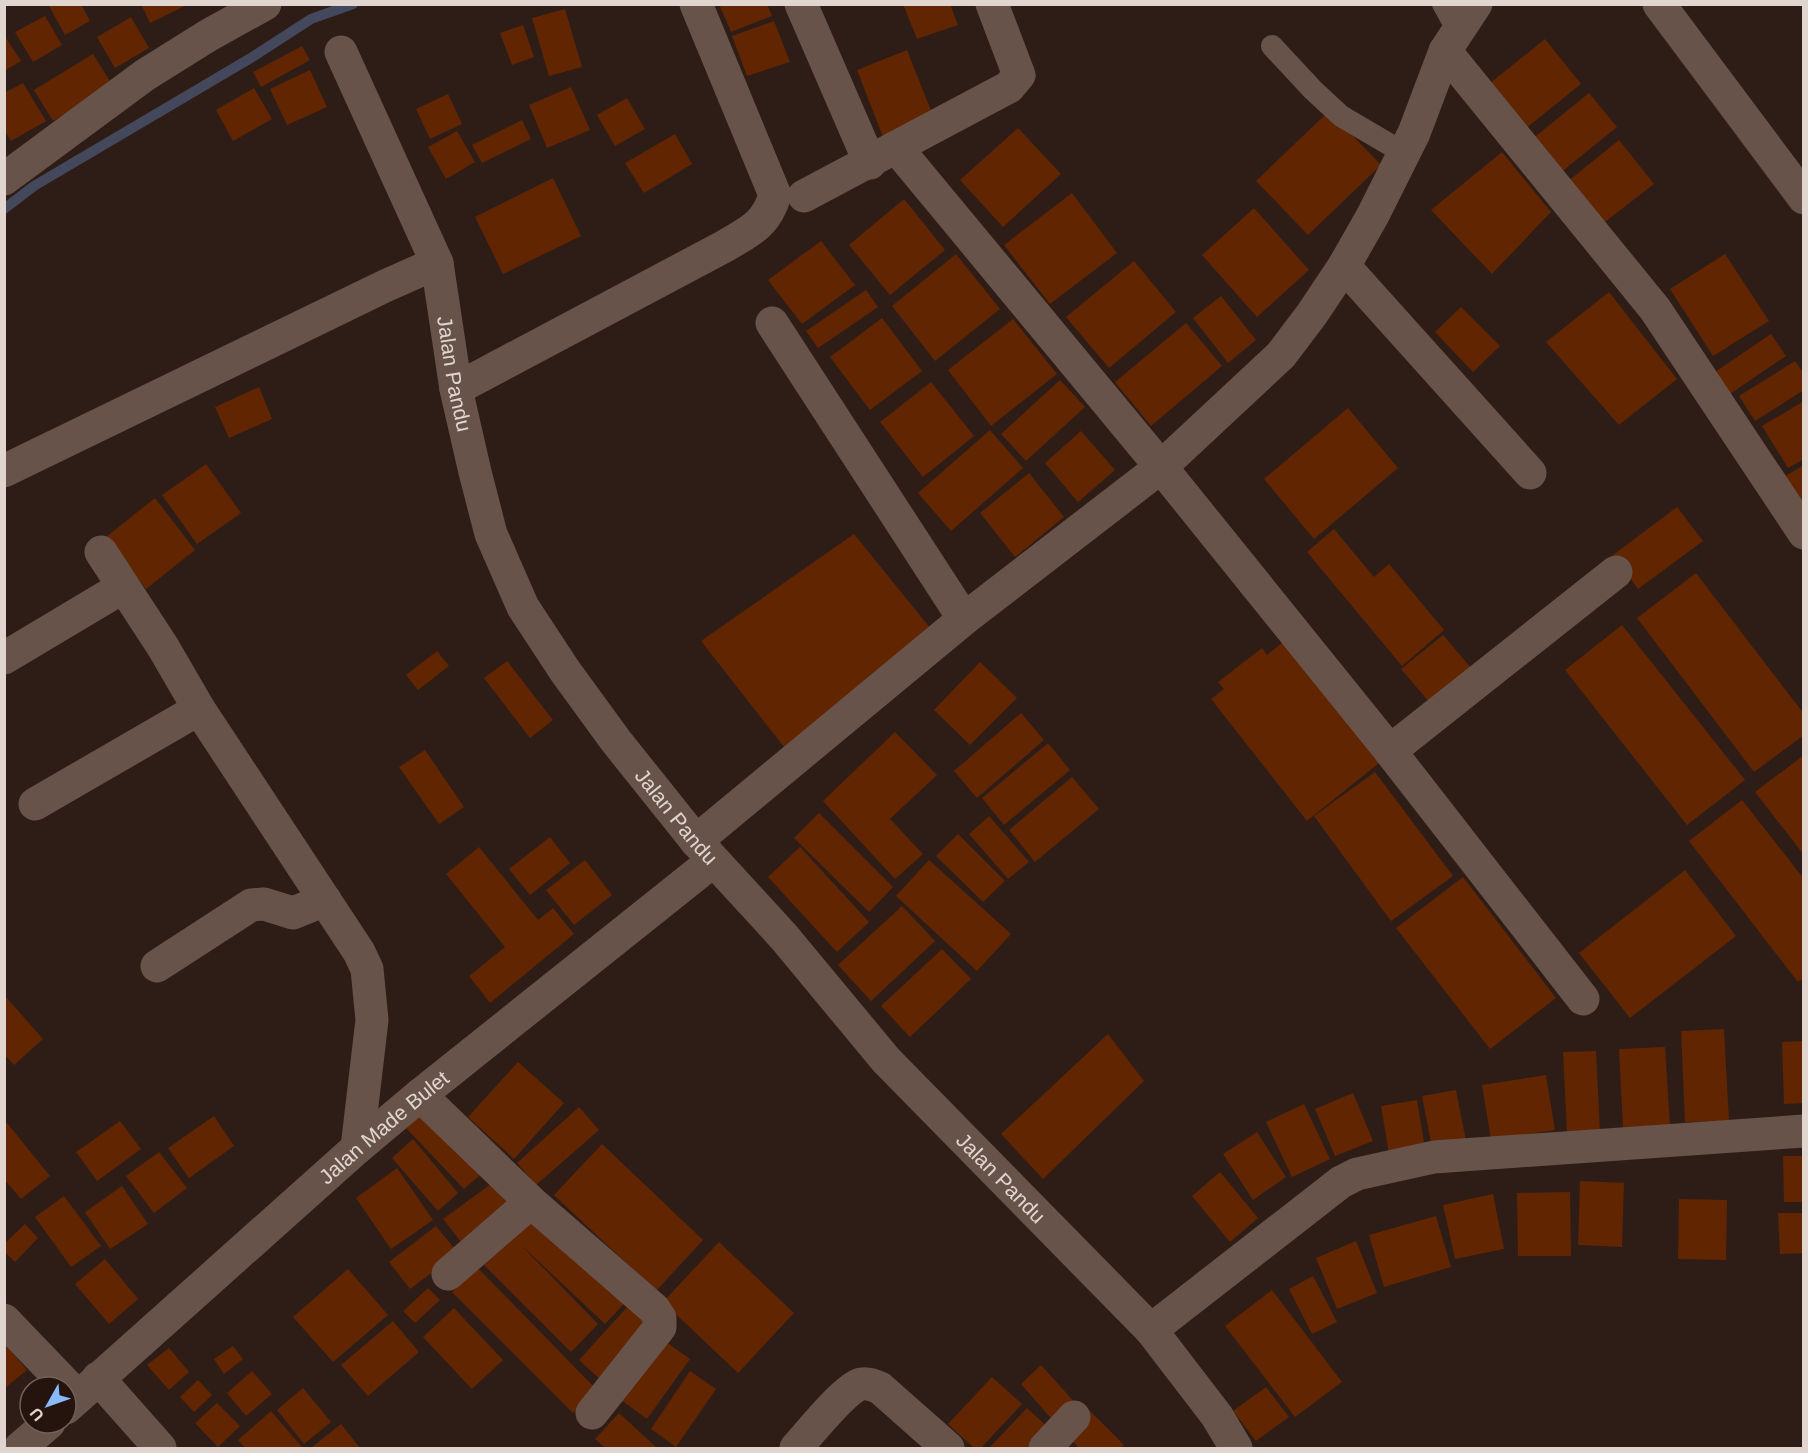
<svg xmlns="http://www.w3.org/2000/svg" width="1808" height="1453" viewBox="0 0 1808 1453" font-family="Arial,sans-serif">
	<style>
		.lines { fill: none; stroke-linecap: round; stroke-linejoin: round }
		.stream { stroke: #44485c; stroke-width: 10 }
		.building { fill: #612502 }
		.lane { stroke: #67534a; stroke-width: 22 }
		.street { stroke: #67534a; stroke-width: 33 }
		.labels { text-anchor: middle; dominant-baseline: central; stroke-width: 6; stroke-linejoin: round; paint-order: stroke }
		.street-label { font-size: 21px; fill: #e1d5d0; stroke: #24140d }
	</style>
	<rect width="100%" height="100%" fill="#2e1d16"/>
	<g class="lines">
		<polyline class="stream" points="4,209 34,186 254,56 311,19 353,4"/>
	</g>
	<g class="building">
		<polygon points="48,4 81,4 90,21 65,35"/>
		<polygon points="141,4 189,4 150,23"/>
		<polygon points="719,4 767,4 772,16 731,32"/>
		<polygon points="903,4 950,4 958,25 917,39"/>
		<polygon points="565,9 582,67 549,76 532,18"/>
		<polygon points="45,16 62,45 33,62 15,32"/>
		<polygon points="131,17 149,48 115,68 97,37"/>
		<polygon points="774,21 790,62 747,76 732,36"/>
		<polygon points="523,25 534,57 512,65 500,33"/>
		<polygon points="4,35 21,61 4,71"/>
		<polygon points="1545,39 1581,84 1525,129 1489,84"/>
		<polygon points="302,46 310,60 261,87 253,72"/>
		<polygon points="907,50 933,116 883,137 857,70"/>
		<polygon points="93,54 113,86 53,121 34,90"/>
		<polygon points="310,70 327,107 287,125 270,89"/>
		<polygon points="23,83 46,121 11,141 4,130 4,93"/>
		<polygon points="571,87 590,130 547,148 529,105"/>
		<polygon points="254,88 272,119 233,141 216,110"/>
		<polygon points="1589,93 1617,127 1554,178 1526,144"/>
		<polygon points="448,94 462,124 430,139 416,109"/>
		<polygon points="627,98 645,129 615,146 597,115"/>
		<polygon points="1329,111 1381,165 1308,235 1256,181"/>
		<polygon points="522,120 531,139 482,163 472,145"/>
		<polygon points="1018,128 1061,174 1003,227 960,180"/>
		<polygon points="457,131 475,162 446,179 428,147"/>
		<polygon points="675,134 692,164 644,193 625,163"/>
		<polygon points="1619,140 1654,184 1601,225 1567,182"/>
		<polygon points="1502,152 1551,212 1492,274 1431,210"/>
		<polygon points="553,178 581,236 503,274 475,217"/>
		<polygon points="1072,193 1117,253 1050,304 1004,245"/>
		<polygon points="904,199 945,250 890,295 849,245"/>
		<polygon points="1254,208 1309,270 1257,317 1202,255"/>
		<polygon points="821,241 855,285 802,324 768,280"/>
		<polygon points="956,254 1000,309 935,361 892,306"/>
		<polygon points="1725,254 1769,321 1713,356 1670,289"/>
		<polygon points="1134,261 1176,312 1109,368 1066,317"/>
		<polygon points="866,290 878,307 818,348 806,331"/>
		<polygon points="1609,292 1677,379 1619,425 1546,342"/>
		<polygon points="1221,296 1256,340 1228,363 1193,318"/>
		<polygon points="1461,307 1500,346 1473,372 1435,332"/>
		<polygon points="882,318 922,371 870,410 830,357"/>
		<polygon points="1013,319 1057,374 991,426 948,370"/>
		<polygon points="1186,323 1222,366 1151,426 1115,382"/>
		<polygon points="1771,334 1786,356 1730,394 1715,372"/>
		<polygon points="1795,361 1804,374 1804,390 1755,421 1739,396"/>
		<polygon points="1060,380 1085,407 1026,461 1001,434"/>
		<polygon points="931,382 974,436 923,477 880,422"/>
		<polygon points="259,387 272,419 229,438 215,407"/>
		<polygon points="1804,401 1804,459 1788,468 1762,426"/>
		<polygon points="1348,408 1398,468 1314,539 1264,479"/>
		<polygon points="990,430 1023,468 951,531 918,493"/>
		<polygon points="1081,431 1115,470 1078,502 1045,463"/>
		<polygon points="206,464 241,513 197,544 162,495"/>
		<polygon points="1804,465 1804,501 1797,505 1782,478"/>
		<polygon points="1029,473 1064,517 1015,557 980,513"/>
		<polygon points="155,498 195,550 146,589 106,537"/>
		<polygon points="1677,507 1703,541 1638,589 1613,555"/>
		<polygon points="1334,529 1374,577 1389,564 1444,630 1402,666 1307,552"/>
		<polygon points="854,534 931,629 784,747 701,641"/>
		<polygon points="1696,573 1804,714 1804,735 1754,772 1637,618"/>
		<polygon points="1622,625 1745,780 1687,825 1565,670"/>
		<polygon points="1443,635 1472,669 1430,703 1401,669"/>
		<polygon points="1283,642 1379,763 1307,821 1211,699 1224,689 1218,682 1262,648 1267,655"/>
		<polygon points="437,651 449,666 418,690 406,675"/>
		<polygon points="507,661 553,720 530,738 484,678"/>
		<polygon points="980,662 1017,698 970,745 934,710"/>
		<polygon points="1021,713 1044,740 977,798 954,771"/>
		<polygon points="895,732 937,775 890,819 923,854 895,879 823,801"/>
		<polygon points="1048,743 1070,770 1004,825 982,798"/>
		<polygon points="425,750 464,807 439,824 399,767"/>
		<polygon points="1804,755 1804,855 1755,792"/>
		<polygon points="1375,772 1453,876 1391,921 1314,816"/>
		<polygon points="1072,777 1099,809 1035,862 1009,830"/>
		<polygon points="1742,800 1804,879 1804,978 1798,982 1689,841"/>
		<polygon points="819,813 893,887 869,912 794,838"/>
		<polygon points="989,816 1029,862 1008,879 969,834"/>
		<polygon points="958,834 1005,881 983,902 936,856"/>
		<polygon points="550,837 570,863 530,895 509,869"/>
		<polygon points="479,847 538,920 553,908 574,934 490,1003 469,976 505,947 446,874"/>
		<polygon points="800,847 869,922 837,952 768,877"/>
		<polygon points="585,860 612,895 574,925 546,890"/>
		<polygon points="929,860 1011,934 977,971 896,896"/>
		<polygon points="1685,870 1736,936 1630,1018 1579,953"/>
		<polygon points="1463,877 1556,998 1490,1049 1396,928"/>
		<polygon points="902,906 935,941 871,1001 838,965"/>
		<polygon points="942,949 971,979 910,1037 881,1006"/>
		<polygon points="4,995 43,1039 14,1065 4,1054"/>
		<polygon points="1724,1029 1729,1121 1685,1122 1681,1031"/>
		<polygon points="1108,1034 1144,1081 1043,1179 1001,1134"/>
		<polygon points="1804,1041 1804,1103 1784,1104 1782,1042"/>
		<polygon points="1665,1047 1670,1126 1623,1128 1619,1049"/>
		<polygon points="1596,1051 1600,1132 1567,1133 1563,1052"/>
		<polygon points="518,1062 564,1103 514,1159 468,1117"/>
		<polygon points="1546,1075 1555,1130 1491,1140 1482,1085"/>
		<polygon points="1456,1090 1466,1141 1432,1148 1422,1096"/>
		<polygon points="1353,1093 1373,1141 1335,1156 1315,1109"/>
		<polygon points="1417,1100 1426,1154 1390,1160 1381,1106"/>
		<polygon points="1304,1104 1330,1159 1292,1177 1266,1122"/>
		<polygon points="579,1107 599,1130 536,1185 517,1163"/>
		<polygon points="422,1113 481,1174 464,1189 406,1128"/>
		<polygon points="214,1116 234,1146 189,1178 168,1148"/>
		<polygon points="120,1121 141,1149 97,1181 76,1152"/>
		<polygon points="7,1123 50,1176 21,1199 4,1179 4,1125"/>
		<polygon points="1257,1132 1286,1177 1253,1200 1223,1154"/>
		<polygon points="413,1139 458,1193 438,1211 392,1158"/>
		<polygon points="602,1144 703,1240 656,1291 554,1195"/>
		<polygon points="159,1152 187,1188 154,1213 126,1176"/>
		<polygon points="1783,1156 1804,1156 1804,1202 1784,1202"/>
		<polygon points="397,1168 433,1220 391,1249 356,1198"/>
		<polygon points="1220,1172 1258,1218 1230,1242 1192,1196"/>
		<polygon points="495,1181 516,1209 465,1247 443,1219"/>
		<polygon points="1580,1181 1624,1183 1622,1247 1578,1245"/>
		<polygon points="122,1186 148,1224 110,1249 85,1212"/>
		<polygon points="1570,1192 1571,1256 1518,1256 1517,1193"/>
		<polygon points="1493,1194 1504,1249 1455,1259 1443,1205"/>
		<polygon points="64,1196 101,1246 71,1267 35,1217"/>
		<polygon points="1679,1199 1727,1200 1726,1260 1678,1259"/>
		<polygon points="525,1213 624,1304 605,1324 520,1244 598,1324 571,1352 479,1260"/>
		<polygon points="1778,1213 1804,1213 1804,1253 1780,1254"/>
		<polygon points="1436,1216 1451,1267 1384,1287 1369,1235"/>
		<polygon points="25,1224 38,1238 15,1262 4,1251 4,1244"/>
		<polygon points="436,1226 458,1253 410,1289 389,1262"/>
		<polygon points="1356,1241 1377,1293 1337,1309 1316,1258"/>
		<polygon points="719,1242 794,1313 738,1373 663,1302"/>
		<polygon points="105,1259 138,1299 109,1324 75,1284"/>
		<polygon points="477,1267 597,1390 573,1413 452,1292"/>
		<polygon points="348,1269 388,1315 333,1362 293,1317"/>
		<polygon points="1313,1276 1337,1322 1312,1334 1289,1289"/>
		<polygon points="428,1288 440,1300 415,1323 403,1311"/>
		<polygon points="1272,1290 1342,1382 1295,1417 1225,1326"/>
		<polygon points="629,1305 652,1327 602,1381 579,1360"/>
		<polygon points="454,1308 503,1360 472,1389 423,1337"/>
		<polygon points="393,1321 419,1352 368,1396 341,1365"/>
		<polygon points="656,1335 690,1359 647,1419 613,1394"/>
		<polygon points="7,1346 27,1370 5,1388 5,1348"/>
		<polygon points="233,1346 243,1359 224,1374 214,1359"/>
		<polygon points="169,1348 189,1372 169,1390 147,1365"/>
		<polygon points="1041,1365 1078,1406 1057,1425 1021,1384"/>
		<polygon points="252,1371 272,1394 246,1416 227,1393"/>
		<polygon points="690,1371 716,1389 676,1447 651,1429"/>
		<polygon points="992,1377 1022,1404 981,1448 974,1448 948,1424"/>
		<polygon points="198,1380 212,1395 194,1412 180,1397"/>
		<polygon points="1266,1387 1289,1417 1256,1441 1233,1411"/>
		<polygon points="303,1388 331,1422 304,1444 277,1410"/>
		<polygon points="217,1403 240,1426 218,1447 195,1423"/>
		<polygon points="1027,1408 1052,1431 1036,1448 989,1448"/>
		<polygon points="1089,1410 1124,1445 1120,1448 1079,1448 1065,1434"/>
		<polygon points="271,1411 302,1447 301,1448 245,1448 238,1440"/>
		<polygon points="619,1413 657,1448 605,1448 595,1439"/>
		<polygon points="341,1424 360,1448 311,1448"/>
	</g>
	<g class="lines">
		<g class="lane">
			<polyline points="1443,4 1458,31"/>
			<polyline points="1272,46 1313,90 1341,116 1404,153"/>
		</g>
		<g class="street">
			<polyline points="801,4 870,163"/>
			<polyline points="1659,4 1804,198"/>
			<polyline points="1445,51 1655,309 1804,533"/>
			<path id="s1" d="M341,52L437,263L456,389L475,472L491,534L523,607L565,671L616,741L696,841L784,937L886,1060L1151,1330L1217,1416L1236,1448"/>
			<polyline points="896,147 1161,467 1390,751 1583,999"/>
			<polyline points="4,179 145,75 209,35 265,4"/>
			<polyline points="804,196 1009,87 1019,75 992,4"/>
			<polyline points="1344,266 1530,473"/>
			<polyline points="772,323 964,619"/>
			<path d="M456,389L725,246C750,231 766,225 775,195L696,4"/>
			<polyline points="4,471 385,286 437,263"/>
			<polyline points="101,552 163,647 199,709 359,952 367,969 372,1020 357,1148"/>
			<polyline points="4,658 123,587"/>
			<polyline points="1390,751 1616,572"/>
			<polyline points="35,804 199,709"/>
			<polyline points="696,841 964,619 1161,467 1281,355 1312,314 1344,266 1373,215 1414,133 1445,51 1476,4"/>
			<polyline points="157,966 251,905 264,904 293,913 325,900"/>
			<polyline points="420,1095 531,1202 654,1309 660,1318 660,1327 592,1413"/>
			<polyline points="448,1274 531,1202"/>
			<polyline points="4,1320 78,1397"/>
			<polyline points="1151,1330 1341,1182 1357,1174 1434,1157 1804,1131"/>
			<polyline points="98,1378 160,1448"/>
			<path id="s2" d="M66,1408L357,1148L420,1095L713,861"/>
			<polyline points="20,1448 49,1423"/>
			<path d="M796,1448C807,1436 847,1386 861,1384C867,1383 874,1385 880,1388L948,1448"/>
			<polyline points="1045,1448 1074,1417"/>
		</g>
	</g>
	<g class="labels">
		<g class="street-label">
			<text stroke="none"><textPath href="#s1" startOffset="344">Jalan Pandu</textPath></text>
			<text stroke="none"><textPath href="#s1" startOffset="848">Jalan Pandu</textPath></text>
			<text stroke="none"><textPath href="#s2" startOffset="424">Jalan Made Bulet</textPath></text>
			<text stroke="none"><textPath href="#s1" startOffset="1334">Jalan Pandu</textPath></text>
		</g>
	</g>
	<rect width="1808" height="1453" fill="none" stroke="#e1d5d0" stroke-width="12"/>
	<g transform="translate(48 1405) rotate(230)"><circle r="28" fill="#24140d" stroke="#70615b" stroke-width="1.5"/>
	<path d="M0-4.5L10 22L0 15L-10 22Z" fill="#89bafc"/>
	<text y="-9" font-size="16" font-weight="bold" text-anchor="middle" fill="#e1d5d0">U</text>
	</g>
</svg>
